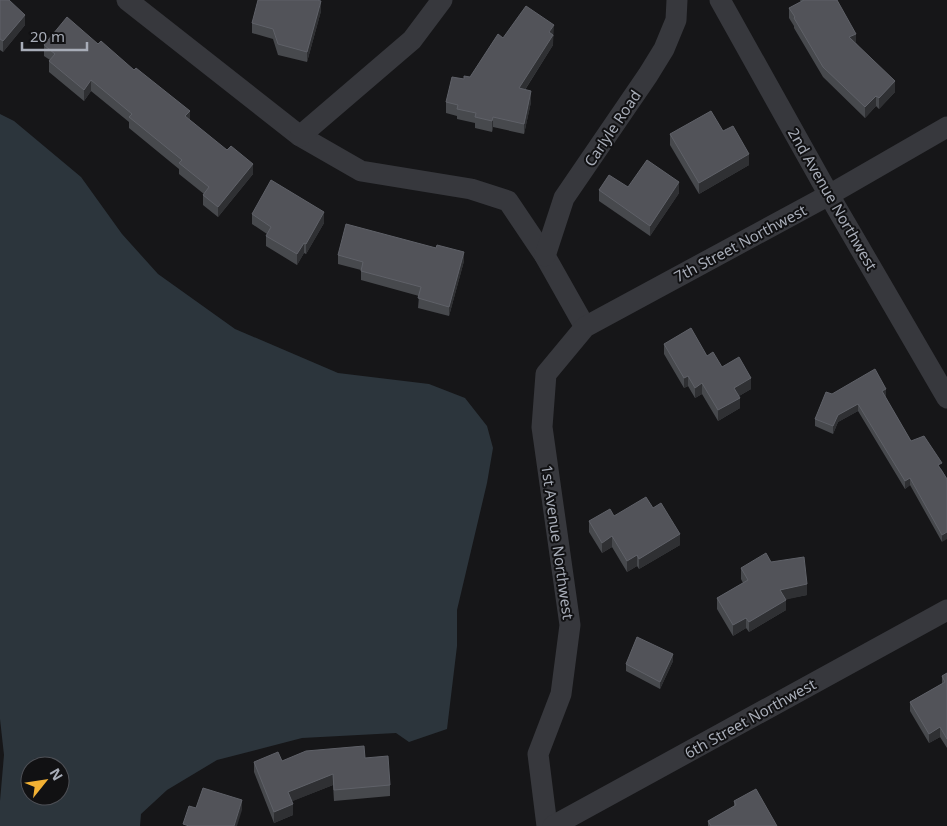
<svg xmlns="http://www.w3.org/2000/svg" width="947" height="826" viewBox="0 0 947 826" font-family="'Noto Sans',sans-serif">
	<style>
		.water { fill: #2c353c; fill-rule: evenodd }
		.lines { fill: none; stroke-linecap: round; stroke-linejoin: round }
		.street { stroke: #37383d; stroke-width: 21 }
		.wall { fill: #47494d }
		.shaded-wall { fill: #2f3033 }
		.building { fill: #525359; stroke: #5f6168 }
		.labels { text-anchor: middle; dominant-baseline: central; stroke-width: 4; stroke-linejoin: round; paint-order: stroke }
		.street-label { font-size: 15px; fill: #a8adb8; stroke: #111113 }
	</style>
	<rect width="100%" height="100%" fill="#161618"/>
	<path class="water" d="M0,114L14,121L81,177L122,234L158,274L235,329L338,373L429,384L465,398L487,426L493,448L487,483L457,610V646L447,729L409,742L396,733L302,738L217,760L167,790L141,814L140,826H0V801L4,755L0,719ZM30,766H60V796H30Z"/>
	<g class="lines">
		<g class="street">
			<polyline points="127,0 300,136 361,171 471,189 508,201 545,256 585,327"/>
			<polyline points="720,0 829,195 947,398"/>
			<polyline points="300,136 412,40 442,0"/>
			<polyline points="545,256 564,198 648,75 664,49 676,20 677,0"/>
			<polyline points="547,826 538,754 561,694 570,625 542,427 546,374 585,327 829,195 947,127"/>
			<polyline points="553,826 947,610"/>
		</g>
	</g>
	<g class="wall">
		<polygon points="0,0 10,1 25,25 3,52 0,50"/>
		<polygon points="800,0 837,0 856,43 895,92 879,109 876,106 865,118 823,77 794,28 794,26 789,18 789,8 801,2"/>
		<polygon points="321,11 307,62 278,55 273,39 252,33 252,23"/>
		<polygon points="554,35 553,37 553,45 525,90 531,102 524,134 493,127 492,132 475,128 475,123 457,119 457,116 446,113 446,102 464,79 470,77 503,38"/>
		<polygon points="44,45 190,120 253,174 218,217 203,205 203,195 204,194 179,174 179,169 129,128 129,122 91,91 84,101 49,72 49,61 50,60 44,56"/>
		<polygon points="670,134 749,165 699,194 670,145"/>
		<polygon points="628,187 679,193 650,236 599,201 599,190"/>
		<polygon points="252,214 324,223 306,254 304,253 297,265 266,246 266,236 267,234 252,224"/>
		<polygon points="338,255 464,261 449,316 418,308 419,296 361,280 361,270 338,264"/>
		<polygon points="664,344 707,356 751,389 739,396 740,408 718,421 702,394 695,398 688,386 684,388 664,354"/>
		<polygon points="832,394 886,396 885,397 911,441 942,470 947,479 942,542 910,485 905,489 858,411 838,422 833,434 815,426 815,419"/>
		<polygon points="653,508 680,545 639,569 637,566 627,572 612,547 602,553 589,532 589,521"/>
		<polygon points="771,562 807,595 786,599 786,610 749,632 746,628 733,636 717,609 717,598 743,583 741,579 741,568"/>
		<polygon points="673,661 660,689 626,671 626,664"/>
		<polygon points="947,673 947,748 940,737 929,743 910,711 910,702 942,684 942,676"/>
		<polygon points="365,758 390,785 390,796 334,801 333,785 292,801 293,815 274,823 254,772 254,762"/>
		<polygon points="734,801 777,826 708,826 708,821 734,807"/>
	</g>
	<g class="shaded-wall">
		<polygon points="321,1 321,11 307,62 307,52"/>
		<polygon points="25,15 25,25 3,52 3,41"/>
		<polygon points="554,25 553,45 519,99 519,88 549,32"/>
		<polygon points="856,34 856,45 849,37"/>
		<polygon points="91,80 91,91 84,101 84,90"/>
		<polygon points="895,81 895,92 879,109 879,98"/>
		<polygon points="531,91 531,102 524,134 524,124"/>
		<polygon points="876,96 876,106 865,118 865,107"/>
		<polygon points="190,111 190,121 185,116"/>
		<polygon points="493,117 493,127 492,132 492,121"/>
		<polygon points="749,154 749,165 699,194 699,183"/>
		<polygon points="253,164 253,174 218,217 218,207"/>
		<polygon points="679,182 679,193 650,236 650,226"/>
		<polygon points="324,212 324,223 306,254 306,244"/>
		<polygon points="304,243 304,253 297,265 297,254"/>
		<polygon points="464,252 464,261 449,316 449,307"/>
		<polygon points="688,376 688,386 684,388 684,378"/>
		<polygon points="751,378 751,389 734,399 734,388"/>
		<polygon points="702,383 702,394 695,398 695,388"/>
		<polygon points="886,389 886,396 882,398 882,391"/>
		<polygon points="740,398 740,408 718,421 718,410"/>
		<polygon points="858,404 858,411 838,422 833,434 833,426 838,415"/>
		<polygon points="910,478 910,485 905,489 905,481"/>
		<polygon points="947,532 947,539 942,542 942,535"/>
		<polygon points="680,534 680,545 639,569 639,559"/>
		<polygon points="612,536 612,547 602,553 602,543"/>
		<polygon points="637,555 637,566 627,572 627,561"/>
		<polygon points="807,584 807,595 780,601 780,590"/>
		<polygon points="786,600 786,610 749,632 749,622"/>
		<polygon points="746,618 746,628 733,636 733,625"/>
		<polygon points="673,654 673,661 660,689 660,682"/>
		<polygon points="940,727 940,737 929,743 929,734"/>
		<polygon points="333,774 333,785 288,803 288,792"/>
		<polygon points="242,800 242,810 237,826 234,826"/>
		<polygon points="293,804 293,815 274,823 274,812"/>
	</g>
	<g class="building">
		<polygon points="0,0 9,0 25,15 3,41 0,39"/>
		<polygon points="258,0 317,0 321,1 307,52 278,44 273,29 252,23"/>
		<polygon points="804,0 837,0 856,34 849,37 895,81 879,98 876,96 865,107 823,67 794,18 795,17 789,8"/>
		<polygon points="526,6 554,25 549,32 553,35 519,88 531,91 524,124 493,117 492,121 475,117 476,113 457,109 458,105 446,102 452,77 464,79 464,76 470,77 498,34 503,38"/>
		<polygon points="67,17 98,44 101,41 134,70 136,68 190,111 185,116 227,150 231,146 253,164 218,207 203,195 209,187 179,163 182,160 129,117 132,114 91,80 84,90 49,61 55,54 44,45"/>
		<polygon points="711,111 723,131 733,126 749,154 699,183 670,134"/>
		<polygon points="647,160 679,182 650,226 599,190 609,175 628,187"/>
		<polygon points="271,180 324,212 306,244 304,243 297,254 266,236 271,227 252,214"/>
		<polygon points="346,224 436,248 437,245 464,252 449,307 418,298 421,287 361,271 363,262 338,255"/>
		<polygon points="691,328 707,356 713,352 722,367 739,357 751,378 734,388 740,398 718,410 702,383 695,388 688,376 684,378 664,344"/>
		<polygon points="875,369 886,389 882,391 911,441 924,436 942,463 938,465 947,479 947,532 942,535 910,478 905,481 858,404 838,415 833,426 815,419 826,392 832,394"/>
		<polygon points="646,497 653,508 661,503 680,534 639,559 637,555 627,561 612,536 602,543 589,521 610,509 614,516"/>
		<polygon points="766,553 771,562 804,557 807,584 780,590 786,600 749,622 746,618 733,625 717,598 748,580 741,568"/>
		<polygon points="637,637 673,654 660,682 626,664"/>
		<polygon points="947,673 947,739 940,727 929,734 910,702 945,682 942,676"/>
		<polygon points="364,746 365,758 388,756 390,785 334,790 333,774 288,792 293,804 274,812 254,762 278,752 282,761 306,751"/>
		<polygon points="203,788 242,800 234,826 189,826 183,824 189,806 196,808"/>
		<polygon points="756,789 777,826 711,826 708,821 736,805 734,801"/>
	</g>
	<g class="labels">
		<g class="street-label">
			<text transform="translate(612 128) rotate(-56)">Carlyle Road</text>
			<text transform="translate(833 199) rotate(60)">2nd Avenue Northwest</text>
			<text transform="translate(740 243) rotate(-28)">7th Street Northwest</text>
			<text transform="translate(558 542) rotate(82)">1st Avenue Northwest</text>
			<text transform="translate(750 718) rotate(-29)">6th Street Northwest</text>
		</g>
	</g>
	<g transform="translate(45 781) rotate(60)"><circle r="24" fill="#111113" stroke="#4d4f55"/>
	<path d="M0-4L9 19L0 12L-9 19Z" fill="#f2b134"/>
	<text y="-8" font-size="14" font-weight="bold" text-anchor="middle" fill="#a8adb8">N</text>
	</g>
	<path d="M22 42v8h65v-8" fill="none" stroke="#a8adb8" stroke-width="2.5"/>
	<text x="30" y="42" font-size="15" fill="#a8adb8" stroke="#111113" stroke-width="4" paint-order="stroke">20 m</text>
</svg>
